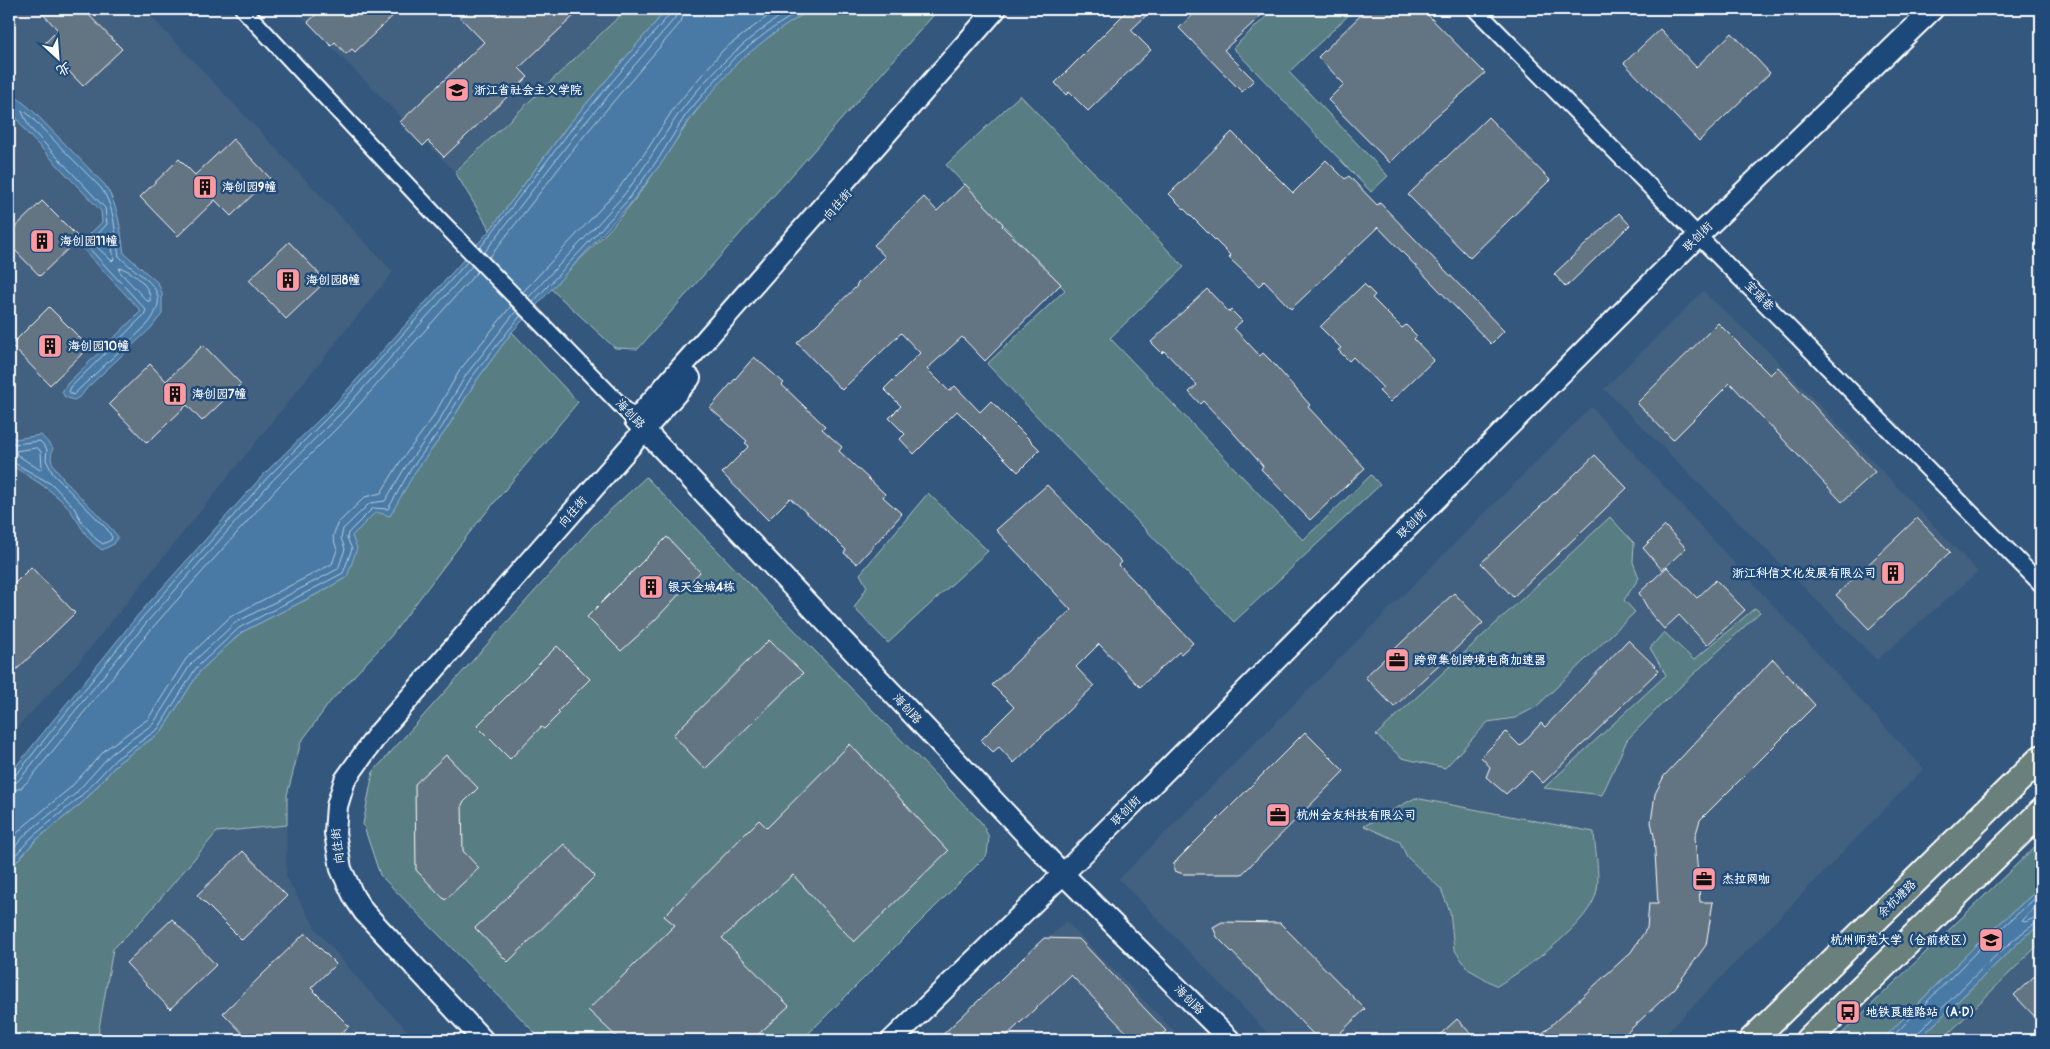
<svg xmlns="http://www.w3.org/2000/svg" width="2050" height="1049" viewBox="0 0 2050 1049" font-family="Pangolin,'LXGW WenKai TC',sans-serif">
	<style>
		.built { fill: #42607f }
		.green { fill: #587e84; stroke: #acbec2 }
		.water { fill: #487aa5; stroke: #91afc9 }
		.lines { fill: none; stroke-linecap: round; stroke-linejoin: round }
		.shore { stroke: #b6cadb; stroke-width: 1 }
		.building { fill: #647483; stroke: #fff }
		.minor-casing { stroke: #fff; stroke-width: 19 }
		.tertiary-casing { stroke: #fff; stroke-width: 24 }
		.primary-casing { stroke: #fff; stroke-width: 29 }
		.minor { stroke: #1f4a7a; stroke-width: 15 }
		.tertiary { stroke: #1f4a7a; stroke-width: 20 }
		.primary { stroke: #6a807c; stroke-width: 25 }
		.labels { text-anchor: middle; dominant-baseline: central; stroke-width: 5; stroke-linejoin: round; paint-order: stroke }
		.poi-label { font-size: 12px; font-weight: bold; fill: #fff; stroke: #1f4a7a; text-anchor: start }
		.street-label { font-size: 12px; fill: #fff; stroke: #1f4a7a }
	</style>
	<rect width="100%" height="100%" fill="#34577d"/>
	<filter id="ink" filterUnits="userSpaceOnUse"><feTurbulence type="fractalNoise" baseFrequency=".02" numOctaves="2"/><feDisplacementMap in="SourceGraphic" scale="10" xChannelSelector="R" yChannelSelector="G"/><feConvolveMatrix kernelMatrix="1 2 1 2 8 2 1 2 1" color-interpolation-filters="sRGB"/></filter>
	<g filter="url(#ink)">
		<g class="built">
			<polygon points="9,9 144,9 393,272 79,662 9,736"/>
			<polygon points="294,9 627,9 455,172"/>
			<polygon points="1703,291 1772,355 1978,572 1877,660 1604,389"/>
			<polygon points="1591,407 1924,769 1660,1040 1274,1040 1119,879"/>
			<polygon points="287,825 286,877 316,929 366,988 417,1040 97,1040 113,949 143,919 217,832"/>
			<polygon points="2041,839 2041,1040 1838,1040"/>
			<polygon points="1066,921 1183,1040 943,1040"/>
		</g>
		<g class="green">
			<polygon points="627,9 667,9 569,124 490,230 455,172"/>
			<path d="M811,9H939L638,349L615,348L551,289C577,261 608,234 632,203C668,157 695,104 737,63C759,42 786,25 811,9Z"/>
			<polygon points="1274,9 1355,9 1289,72 1388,176 1371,192 1233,48"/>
			<polygon points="1020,95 1184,267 1110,338 1303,540 1371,475 1380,485 1234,622 987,364 1065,290 946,165"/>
			<polygon points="512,332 578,402 470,532 391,636 330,702 301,742 287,795 287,825 217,832 143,919 113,949 97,1040 9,1040 9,870 36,840 83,802 119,762 161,732 200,671 242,632 319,593 347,577 352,536 415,472 446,430 476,381"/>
			<polygon points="646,477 981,822 989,837 987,855 802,1040 542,1040 380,875 363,824 373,772 594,525"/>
			<polygon points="928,493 988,551 888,643 854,608 867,587 860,574"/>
			<polygon points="1610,517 1634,543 1633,562 1639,578 1624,600 1635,612 1536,707 1515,718 1488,722 1445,768 1402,758 1376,735"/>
			<polygon points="1755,608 1760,612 1663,703 1627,740 1602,795 1544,788 1666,675 1650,648 1664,632 1694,660"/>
			<path d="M1415,798L1594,832C1595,850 1600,872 1597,890C1591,924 1525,969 1497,986L1468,969L1454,949L1450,912L1441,889L1407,857L1400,842L1364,826Z"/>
			<polygon points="2041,841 2041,887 1982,939 1882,1040 1835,1040"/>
			<polygon points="2041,925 2041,944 2034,949 1942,1040 1918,1040 2026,935"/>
		</g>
		<g class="water">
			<polygon points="667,9 811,9 770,36 737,63 689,119 663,161 630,204 512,332 476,381 446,430 415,472 390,516 376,512 352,536 357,548 347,577 319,593 242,632 200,671 161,732 119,762 83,802 36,840 9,870 9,775 138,615 264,474 334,405 490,230 569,124"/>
			<path d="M9,91L31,109L105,185C119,207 120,228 124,253L158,283L162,293V314L151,328L87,388L81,396L74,400L65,397L62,392L67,384L141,311L79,245L102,222L101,211L26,132L9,107Z"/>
			<path d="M9,433L15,439L41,435L53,448C52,451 51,456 51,459C55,477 105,518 118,537L114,544L102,550C83,537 81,523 68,508C52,488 29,478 9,463Z"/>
			<polygon points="2041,887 2041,925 2026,935 1918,1040 1882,1040 1982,939"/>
		</g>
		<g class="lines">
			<g class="shore">
				<path d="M22,111L27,113L101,188C116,210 114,231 119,256C140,279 177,288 147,325L73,395L69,392L71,387L144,315L146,310L87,246L107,224L105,208L30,128Z"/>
				<polygon points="106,234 110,235 114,259 112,261 96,246"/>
				<polyline points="480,248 573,127 670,14 671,9"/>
				<polyline points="484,253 578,131 675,18 677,9"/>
				<polyline points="489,258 584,136 681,22 685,9"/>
				<path d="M120,268C132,270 152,287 150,301H147L120,272Z"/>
				<polyline points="523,292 616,192 647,150 674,108 723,50 777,9"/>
				<path d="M528,298C559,264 592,232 622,197C644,171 660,140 680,112C711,71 747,37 791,9"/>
				<polyline points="533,302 627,201 659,158 685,116 733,59 767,32 802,9"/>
				<polyline points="9,440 15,444 40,441 47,449 46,460 53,474 107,529 112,537 111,540 103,544 96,539 82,522 73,506 53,485 9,460"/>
				<polygon points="38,448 41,452 42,467 40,470 16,454 17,451"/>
				<polyline points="9,778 13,777 20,770 142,618 268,477 337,408 468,261"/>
				<polyline points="9,784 17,782 24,774 147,622 272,481 342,412 472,266"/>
				<polyline points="9,792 21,788 30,779 153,627 278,487 347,418 478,271"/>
				<polyline points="9,842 23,827 70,788 106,749 148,719 186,659 230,617 332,564 337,550 333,537 337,524 365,497 381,493 400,462 431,420 460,370 511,306"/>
				<polyline points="9,853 28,832 75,794 111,754 153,724 191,664 235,623 338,569 345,549 341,538 343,529 370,503 385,501 406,466 437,424 466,375 516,311"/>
				<polyline points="9,862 32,837 79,798 116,759 158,729 196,668 239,628 343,573 352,549 347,538 348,533 373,508 388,509 411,469 442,427 471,378 521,315"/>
				<polyline points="2041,901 2022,921 2025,922 2041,915"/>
				<polyline points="1889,1040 1985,943 2041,893"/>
				<path d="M1915,1040L1916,1035C1935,1016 2023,923 2041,922"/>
			</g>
		</g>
		<g class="building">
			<polygon points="38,9 83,9 122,49 83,86 43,45 58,30"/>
			<polygon points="322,9 400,9 355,52 352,49 346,54 335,42 331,46 308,22"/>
			<polygon points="452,9 489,9 496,17 505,9 581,9 519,68 528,77 444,157 428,141 423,146 400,122 484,42"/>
			<polygon points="1129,9 1153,9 1131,30 1151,50 1088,111 1069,92 1066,95 1055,83"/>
			<polygon points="1199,9 1268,9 1224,50 1254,80 1242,92 1179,28"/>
			<polygon points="1367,9 1422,9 1485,73 1431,121 1390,163 1328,100 1344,84 1318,57"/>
			<polygon points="1660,29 1696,67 1732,33 1770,73 1699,141 1624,63"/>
			<polygon points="1488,117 1550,180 1470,258 1408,195"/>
			<polygon points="1232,132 1293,193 1326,160 1345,179 1349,176 1377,205 1380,203 1504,331 1491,344 1378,227 1291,309 1264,281 1259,286 1229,258 1231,256 1169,194"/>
			<polygon points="233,139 270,178 231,216 215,200 178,236 140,197 179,159 195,175"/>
			<polygon points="965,184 1003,224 1002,226 1061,284 985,361 962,337 927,369 949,391 955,386 980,412 991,401 1040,450 1018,472 957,411 914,454 900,439 905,434 889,418 901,406 884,389 920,353 901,333 842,390 797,343 857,286 856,285 885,257 874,245 924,197 937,211"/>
			<polygon points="42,201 79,238 40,276 9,244 9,233"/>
			<polygon points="1619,213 1630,225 1566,287 1554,274"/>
			<polygon points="289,242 326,281 286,319 249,280"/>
			<polygon points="1364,284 1375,295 1372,298 1402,328 1406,325 1417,336 1414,339 1434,360 1390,402 1379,391 1383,388 1353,357 1349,361 1338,350 1341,348 1320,327"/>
			<polygon points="1207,289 1229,312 1231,310 1242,321 1234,328 1260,356 1263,353 1274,364 1310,405 1308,407 1365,468 1310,520 1261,469 1263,466 1229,428 1203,401 1200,404 1189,392 1197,385 1164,351 1162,353 1151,342"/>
			<polygon points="49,307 89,347 50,385 11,345"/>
			<polygon points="1718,323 1770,375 1778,367 1875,472 1842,502 1730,383 1673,440 1637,403"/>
			<polygon points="203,345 241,384 202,421 187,405 147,443 109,404 150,364 166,381"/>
			<polygon points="754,357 784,383 782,385 825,426 822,429 842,447 839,451 885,494 883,497 902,514 857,564 844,553 846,550 828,532 790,498 768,520 722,473 749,446 745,443 747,441 710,408"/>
			<polygon points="1595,455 1627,488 1513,597 1481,563"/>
			<polygon points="1047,485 1122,562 1119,565 1193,643 1181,654 1179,652 1140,687 1099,644 1076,667 1094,686 1014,763 999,747 993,752 981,740 1014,707 992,685 1071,610 996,530"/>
			<polygon points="1917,518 1950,552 1869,629 1836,595"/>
			<polygon points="1665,526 1686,548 1662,570 1643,548"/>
			<polygon points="667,537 700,572 655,620 621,651 587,617"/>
			<polygon points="31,567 75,613 9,677 9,589"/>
			<polygon points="1667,567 1697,598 1716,580 1745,610 1707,645 1679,615 1664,629 1651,614 1639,593"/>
			<polygon points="1454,593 1483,623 1394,707 1365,677"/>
			<polygon points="769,640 803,673 705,769 673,735"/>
			<polygon points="1628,640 1659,670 1543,783 1531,771 1506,794 1486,777 1490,767 1481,757 1506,732 1520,746 1541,723 1545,727"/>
			<polygon points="557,646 590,679 558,711 560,713 544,729 541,727 510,759 477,726"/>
			<polygon points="1773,659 1815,705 1700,820 1695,837 1700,902 1713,902 1706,945 1675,988 1619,1040 1535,1040 1631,952 1647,928 1649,903 1658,903 1654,836 1651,822 1655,794 1664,776"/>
			<polygon points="1305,732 1344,771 1242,874 1184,874 1174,871 1174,863"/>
			<polygon points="850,744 948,851 854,942 793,875 722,938 789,1006 752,1040 620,1040 588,1010 675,925 664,916 759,820 767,828"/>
			<polygon points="446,755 478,788 462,804 463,851 479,868 445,900 416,870 415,784"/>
			<polygon points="564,844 595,876 508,962 475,928"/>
			<polygon points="243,851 287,896 242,940 197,895"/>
			<polygon points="172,919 216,965 170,1009 126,963"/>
			<polygon points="1222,922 1280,923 1365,1009 1333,1040 1319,1040 1217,937 1213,927"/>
			<polygon points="305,933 336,964 311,988 349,1026 334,1040 249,1040 223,1013"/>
			<polygon points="1044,938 1079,939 1166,1031 1155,1040 1134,1040 1071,975 1002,1040 937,1040"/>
			<polygon points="2041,970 2041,1023 2014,995"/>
			<polygon points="1457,1019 1477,1040 1434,1040"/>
		</g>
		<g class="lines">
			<defs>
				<g id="minor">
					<polyline points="243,9 440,220 635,420"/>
					<polyline points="1475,9 2041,584"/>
				</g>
				<g id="tertiary">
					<polyline points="996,9 635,420 1063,874 1230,1040"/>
					<polyline points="483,1040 364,912 354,897 341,869 335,833 337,806 345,780 378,734 690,378"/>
					<polyline points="892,1040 1063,874 1699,235 1933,9"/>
				</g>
				<g id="primary">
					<polyline points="1752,1040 2041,758"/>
					<polyline points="1808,1040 2041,812"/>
				</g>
			</defs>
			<use href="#minor" class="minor-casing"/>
			<use href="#tertiary" class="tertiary-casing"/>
			<use href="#primary" class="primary-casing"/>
			<use href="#minor" class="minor"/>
			<use href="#tertiary" class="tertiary"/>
			<use href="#primary" class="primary"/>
		</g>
	</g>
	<defs>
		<symbol id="school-square" viewBox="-11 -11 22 22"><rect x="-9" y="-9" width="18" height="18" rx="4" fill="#ff9aa2" stroke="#1f4a7a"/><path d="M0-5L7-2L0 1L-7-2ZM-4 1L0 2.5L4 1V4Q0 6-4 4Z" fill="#111"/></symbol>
		<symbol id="building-square" viewBox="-11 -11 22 22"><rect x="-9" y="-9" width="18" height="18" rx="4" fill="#ff9aa2" stroke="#1f4a7a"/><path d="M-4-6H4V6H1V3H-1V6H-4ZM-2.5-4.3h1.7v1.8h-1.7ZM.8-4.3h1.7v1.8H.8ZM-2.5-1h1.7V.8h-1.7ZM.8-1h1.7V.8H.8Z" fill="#111"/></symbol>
		<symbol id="office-square" viewBox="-11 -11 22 22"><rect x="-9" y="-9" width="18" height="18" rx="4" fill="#ff9aa2" stroke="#1f4a7a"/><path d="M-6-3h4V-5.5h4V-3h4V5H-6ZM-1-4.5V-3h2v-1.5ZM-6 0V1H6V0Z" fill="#111"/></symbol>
		<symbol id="university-square" viewBox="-11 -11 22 22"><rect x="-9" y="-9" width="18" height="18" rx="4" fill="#ff9aa2" stroke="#1f4a7a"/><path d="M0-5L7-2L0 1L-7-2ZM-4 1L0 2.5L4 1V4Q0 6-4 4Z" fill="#111"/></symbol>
		<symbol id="bus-square" viewBox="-11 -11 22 22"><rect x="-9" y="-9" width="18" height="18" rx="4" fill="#ff9aa2" stroke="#1f4a7a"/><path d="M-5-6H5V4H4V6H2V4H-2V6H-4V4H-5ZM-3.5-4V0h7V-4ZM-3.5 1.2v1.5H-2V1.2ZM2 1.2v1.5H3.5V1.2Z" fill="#111"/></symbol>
	</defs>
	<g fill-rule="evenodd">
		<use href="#school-square" x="443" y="76" width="28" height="28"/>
		<use href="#building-square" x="191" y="173" width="28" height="28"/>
		<use href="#building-square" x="28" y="227" width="28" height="28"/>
		<use href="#building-square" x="274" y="266" width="28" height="28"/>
		<use href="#building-square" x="36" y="332" width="28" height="28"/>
		<use href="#building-square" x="161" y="380" width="28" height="28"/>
		<use href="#building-square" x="1879" y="559" width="28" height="28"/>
		<use href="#building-square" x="637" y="573" width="28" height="28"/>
		<use href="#office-square" x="1383" y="646" width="28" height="28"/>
		<use href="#office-square" x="1264" y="801" width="28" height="28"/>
		<use href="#office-square" x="1690" y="865" width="28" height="28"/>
		<use href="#university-square" x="1977" y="926" width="28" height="28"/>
		<use href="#bus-square" x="1834" y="998" width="28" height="28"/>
	</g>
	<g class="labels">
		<g class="poi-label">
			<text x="474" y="90">浙江省社会主义学院</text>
			<text x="222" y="187">海创园9幢</text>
			<text x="60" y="241">海创园11幢</text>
			<text x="306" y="280">海创园8幢</text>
			<text x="68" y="346">海创园10幢</text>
			<text x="192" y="394">海创园7幢</text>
			<text x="1876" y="573" text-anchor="end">浙江科信文化发展有限公司</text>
			<text x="668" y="587">银天金城4栋</text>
			<text x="1414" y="660">跨贸集创跨境电商加速器</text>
			<text x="1296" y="815">杭州会友科技有限公司</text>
			<text x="1722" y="879">杰拉网咖</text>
			<text x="1974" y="940" text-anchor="end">杭州师范大学（仓前校区）</text>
			<text x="1866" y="1012">地铁良睦路站（A·D）</text>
		</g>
		<g class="street-label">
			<text transform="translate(838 205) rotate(-49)">向往街</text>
			<text transform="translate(1698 237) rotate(-45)">联创街</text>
			<text transform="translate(1759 296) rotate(46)">宝瑞巷</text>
			<text transform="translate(630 414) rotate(46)">海创路</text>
			<text transform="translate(573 512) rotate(-49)">向往街</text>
			<text transform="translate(1412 524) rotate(-45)">联创街</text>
			<text transform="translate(907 709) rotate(47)">海创路</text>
			<text transform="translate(1126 811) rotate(-45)">联创街</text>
			<text transform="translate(338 846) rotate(-97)">向往街</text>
			<text transform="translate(1897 899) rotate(-44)">余杭塘路</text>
			<text transform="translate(1189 1000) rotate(45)">海创路</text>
		</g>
	</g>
	<rect width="2050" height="1049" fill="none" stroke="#1f4a7a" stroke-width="30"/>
	<rect x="15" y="15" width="2020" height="1019" fill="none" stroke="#fff" stroke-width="2" filter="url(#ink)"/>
	<g transform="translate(58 58) rotate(154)" stroke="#1f4a7a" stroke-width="4" paint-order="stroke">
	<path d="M0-4L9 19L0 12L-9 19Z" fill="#ffffff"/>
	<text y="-8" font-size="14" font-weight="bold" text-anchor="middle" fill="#ffffff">北</text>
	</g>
</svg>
